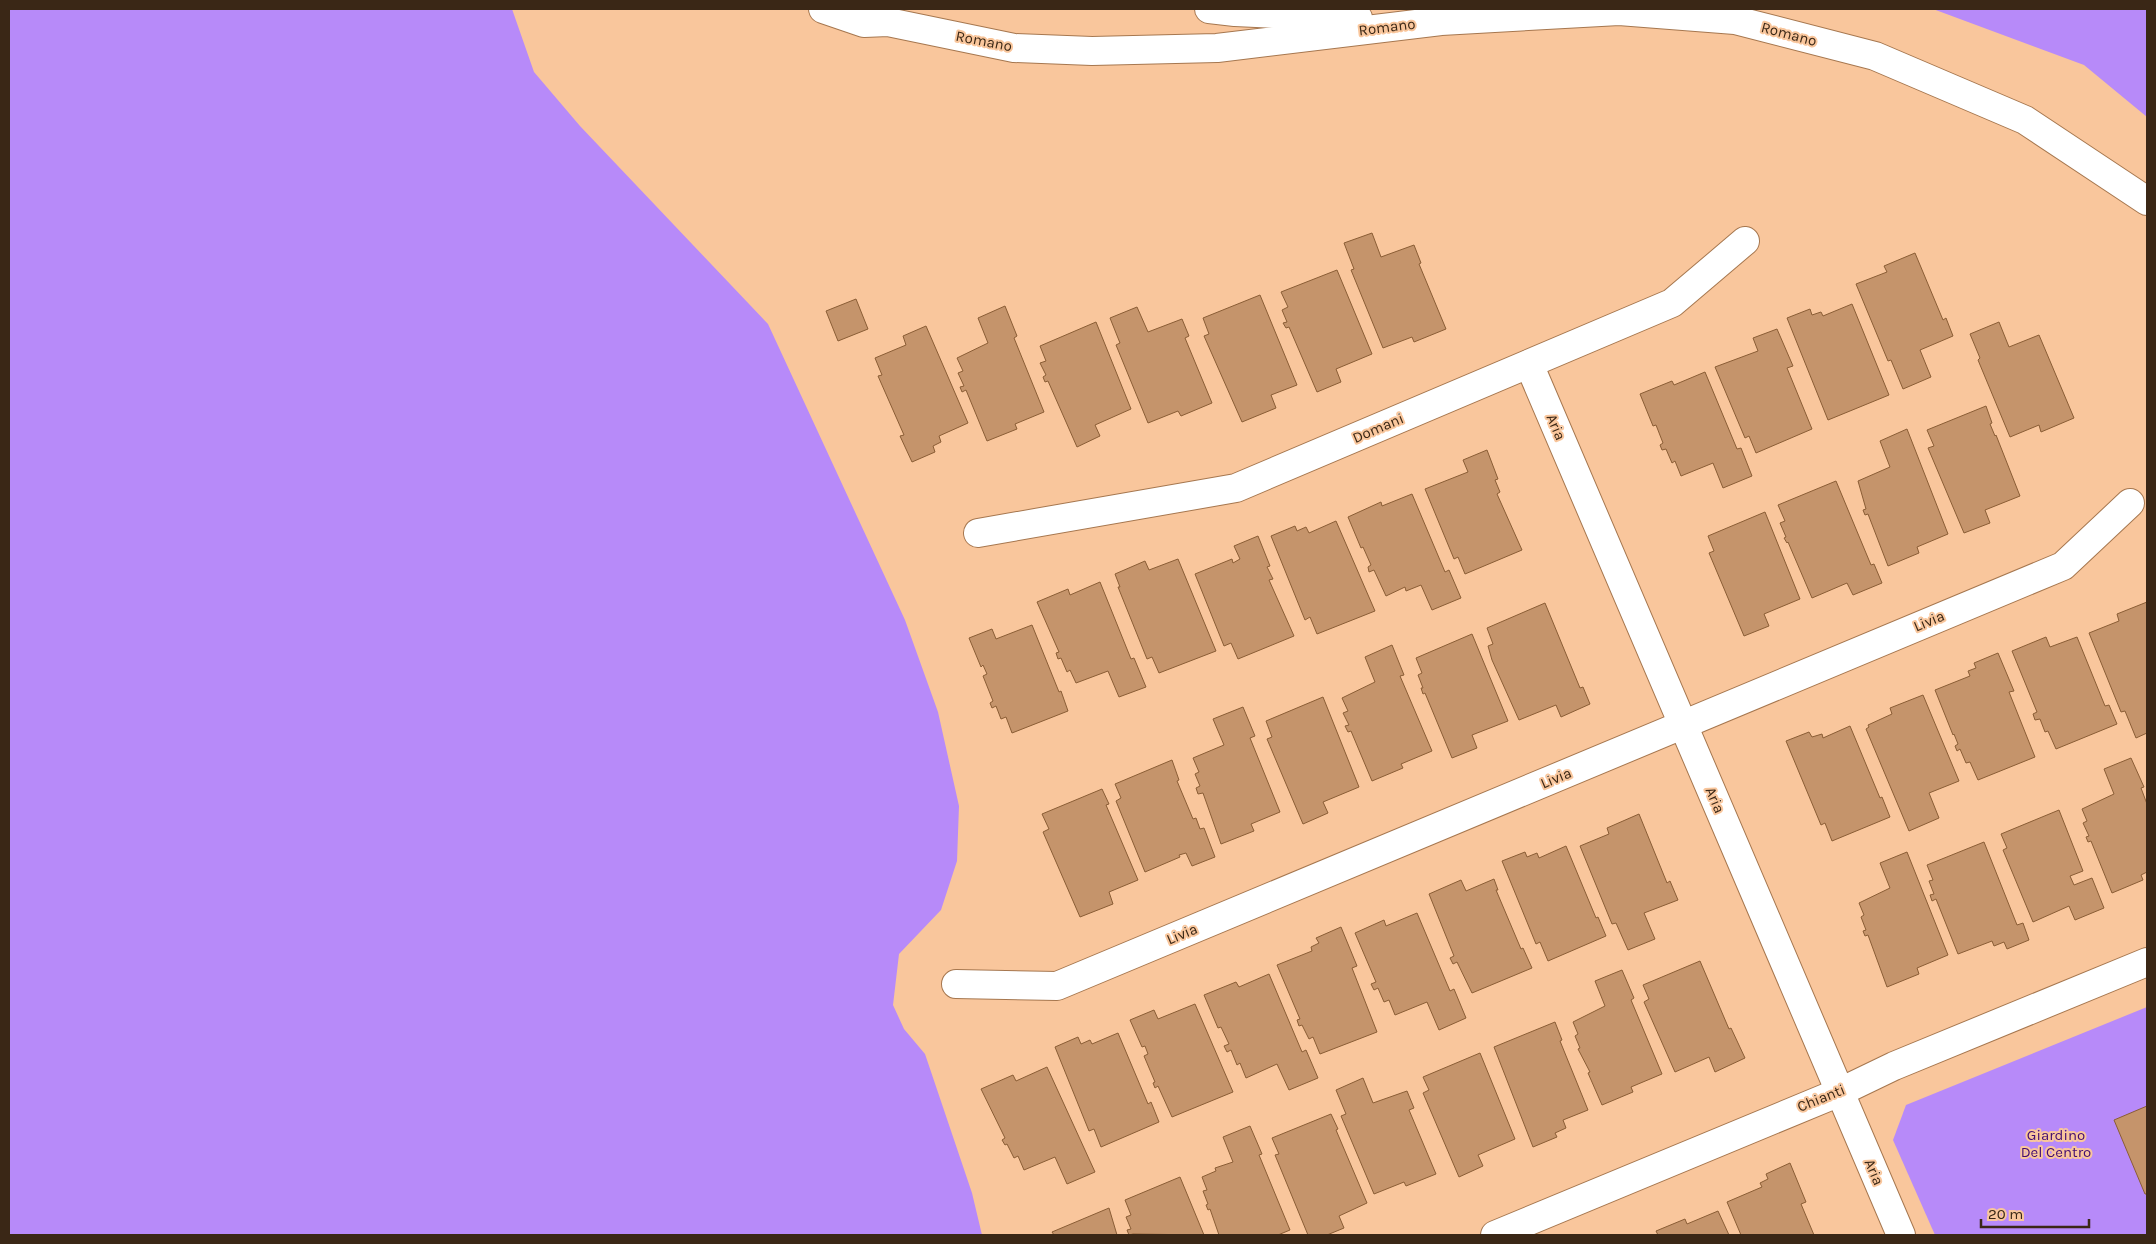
<svg xmlns="http://www.w3.org/2000/svg" width="2156" height="1244" viewBox="0 0 2156 1244" font-family="Karla,sans-serif">
	<style>
		.green { fill: #b78af9 }
		.building { fill: #c5946b; stroke: #8a5d35 }
		.lines { fill: none; stroke-linecap: round; stroke-linejoin: round }
		.street-casing { stroke: #a6774f; stroke-width: 30 }
		.street { stroke: #fff; stroke-width: 28 }
		.labels { text-anchor: middle; dominant-baseline: central; stroke-width: 4; stroke-linejoin: round; paint-order: stroke }
		.street-label { font-size: 15px; fill: #3a2716; stroke: #f9c69c }
		.park-label { font-size: 15px; fill: #410b71; stroke: #f9c69c }
	</style>
	<rect width="100%" height="100%" fill="#f9c69c"/>
	<g class="green">
		<polygon points="9,9 512,9 534,72 580,126 768,324 905,620 938,712 959,806 957,861 941,910 899,954 893,1005 904,1029 925,1054 972,1193 982,1235 9,1235"/>
		<polygon points="1933,9 2147,9 2147,117 2084,65"/>
		<polygon points="2147,1007 2147,1235 1935,1235 1893,1140 1906,1105"/>
	</g>
	<g class="building">
		<polygon points="1372,233 1381,257 1414,245 1421,263 1419,264 1446,329 1414,342 1412,337 1383,348 1351,270 1354,269 1344,243"/>
		<polygon points="1915,253 1943,320 1946,318 1953,336 1920,350 1931,377 1903,389 1891,360 1888,361 1856,284 1887,272 1884,266"/>
		<polygon points="1337,270 1372,354 1336,369 1341,382 1317,392 1289,327 1286,328 1283,323 1287,322 1282,310 1288,307 1281,292"/>
		<polygon points="1260,295 1297,385 1271,395 1276,408 1242,422 1204,336 1209,334 1203,318"/>
		<polygon points="856,299 868,329 838,341 826,311"/>
		<polygon points="1852,304 1889,395 1828,420 1787,318 1810,309 1812,315 1821,312 1823,316"/>
		<polygon points="1005,306 1017,336 1014,338 1044,412 1015,424 1017,429 987,441 966,390 962,392 960,387 964,386 958,373 963,371 957,358 988,343 978,318"/>
		<polygon points="1137,307 1148,332 1182,319 1189,336 1185,338 1212,403 1181,416 1178,411 1148,423 1116,345 1120,343 1110,318"/>
		<polygon points="1096,322 1131,409 1095,425 1100,436 1077,447 1048,381 1045,382 1043,377 1046,375 1040,363 1046,361 1040,346"/>
		<polygon points="1999,322 2009,347 2039,335 2074,418 2041,432 2039,425 2010,437 1978,360 1980,358 1970,334"/>
		<polygon points="926,326 968,423 939,436 941,442 933,446 935,452 912,462 900,436 904,435 878,376 882,375 875,358 906,345 903,336"/>
		<polygon points="1777,329 1793,366 1787,368 1812,429 1756,453 1749,436 1745,438 1715,367 1758,351 1753,338"/>
		<polygon points="1705,372 1737,449 1741,448 1752,476 1723,488 1713,463 1681,476 1675,461 1672,463 1666,449 1662,450 1660,445 1663,443 1656,425 1653,426 1640,394 1672,381 1674,385"/>
		<polygon points="1986,406 1992,423 1990,424 1995,436 1996,435 2020,496 1985,510 1990,523 1964,533 1928,448 1934,446 1927,430"/>
		<polygon points="1907,429 1948,534 1917,547 1919,553 1888,566 1868,514 1865,515 1863,510 1866,509 1858,481 1890,467 1880,441"/>
		<polygon points="1487,450 1498,479 1495,480 1500,492 1497,494 1522,550 1465,574 1458,557 1454,559 1425,489 1468,472 1463,460"/>
		<polygon points="1836,481 1871,565 1874,564 1882,583 1853,595 1847,583 1812,598 1788,542 1787,543 1784,538 1786,537 1780,523 1785,521 1778,505"/>
		<polygon points="1412,494 1445,572 1449,570 1461,598 1432,610 1421,585 1406,591 1405,587 1386,596 1374,570 1369,572 1368,567 1371,565 1363,547 1361,548 1348,517 1381,502 1382,506"/>
		<polygon points="1765,512 1800,599 1764,614 1769,626 1744,636 1709,553 1714,551 1708,536"/>
		<polygon points="1336,521 1375,611 1317,634 1310,617 1305,620 1271,536 1295,526 1297,531 1306,527 1309,533"/>
		<polygon points="1258,536 1270,566 1267,567 1273,579 1269,580 1294,636 1238,659 1231,643 1224,646 1195,574 1232,559 1233,563 1240,559 1234,546"/>
		<polygon points="1178,559 1216,651 1159,673 1152,657 1147,659 1118,587 1120,587 1115,574 1145,561 1149,570"/>
		<polygon points="1100,582 1131,659 1134,658 1146,687 1119,697 1108,671 1076,683 1070,670 1067,672 1061,658 1058,659 1056,653 1059,652 1037,602 1068,589 1070,595"/>
		<polygon points="2147,602 2147,733 2136,738 2125,711 2121,712 2089,633 2119,621 2117,614"/>
		<polygon points="1545,603 1580,688 1583,687 1590,704 1561,717 1556,705 1519,720 1492,660 1488,646 1493,644 1487,628"/>
		<polygon points="1032,625 1059,692 1061,691 1068,711 1012,733 1006,717 1001,719 996,706 992,708 990,703 993,701 983,676 987,674 983,665 981,667 969,638 992,629 996,639"/>
		<polygon points="1472,634 1508,721 1472,735 1477,748 1452,758 1425,693 1423,694 1421,688 1423,688 1418,675 1422,673 1416,658"/>
		<polygon points="2046,637 2050,647 2077,637 2105,706 2109,705 2117,724 2056,749 2048,731 2045,732 2040,719 2035,720 2033,714 2037,712 2012,651"/>
		<polygon points="1392,645 1404,675 1400,676 1432,751 1401,764 1403,768 1372,781 1351,731 1348,732 1345,726 1349,725 1343,713 1348,711 1342,698 1375,682 1365,657"/>
		<polygon points="1998,653 2014,691 2009,692 2035,757 1978,780 1970,762 1966,763 1960,749 1957,751 1955,746 1958,744 1954,734 1953,735 1935,690 1970,676 1968,671 1976,668 1974,663"/>
		<polygon points="1923,695 1959,781 1929,793 1939,818 1909,831 1866,729 1869,727 1868,725 1892,714 1890,708"/>
		<polygon points="1323,697 1359,787 1323,802 1328,813 1303,824 1267,739 1272,737 1266,721"/>
		<polygon points="1243,707 1255,736 1250,738 1280,812 1251,824 1254,831 1221,844 1203,793 1198,794 1196,788 1200,786 1195,774 1199,772 1193,758 1224,745 1213,719"/>
		<polygon points="1850,726 1880,798 1882,797 1890,817 1832,841 1825,823 1821,825 1786,741 1809,732 1812,737 1822,734 1823,738"/>
		<polygon points="2131,758 2144,787 2141,788 2147,804 2147,872 2141,875 2143,880 2112,893 2091,841 2088,842 2086,837 2089,836 2083,823 2087,821 2082,809 2114,794 2104,769"/>
		<polygon points="1172,760 1179,780 1177,781 1193,819 1196,818 1200,829 1204,828 1215,857 1192,866 1186,853 1179,855 1180,857 1145,872 1116,801 1121,798 1115,784"/>
		<polygon points="1102,789 1109,804 1106,805 1138,880 1109,892 1113,904 1080,917 1043,832 1049,829 1042,814"/>
		<polygon points="2059,810 2083,871 2070,876 2074,885 2092,878 2104,908 2075,920 2069,906 2033,922 2003,850 2007,848 2001,834"/>
		<polygon points="1639,814 1667,883 1670,881 1678,900 1644,913 1655,939 1628,950 1616,923 1612,924 1580,846 1609,834 1607,828"/>
		<polygon points="1984,842 2017,925 2023,923 2029,940 2007,949 2004,942 1994,946 1992,941 1958,954 1936,899 1932,901 1930,895 1934,894 1929,881 1933,880 1927,865"/>
		<polygon points="1566,846 1596,918 1598,917 1606,936 1548,961 1540,942 1536,944 1502,861 1525,852 1527,857 1537,853 1539,858"/>
		<polygon points="1907,852 1948,955 1917,968 1919,974 1887,987 1868,935 1865,936 1863,931 1866,930 1861,917 1864,915 1859,903 1890,888 1880,863"/>
		<polygon points="1494,879 1498,890 1496,890 1521,949 1523,948 1532,968 1472,993 1457,962 1453,964 1450,958 1454,956 1429,894 1461,880 1466,891"/>
		<polygon points="1417,913 1450,991 1454,989 1466,1018 1439,1030 1427,1002 1395,1015 1389,1000 1384,1002 1378,988 1374,990 1371,984 1376,982 1355,933 1384,920 1386,926"/>
		<polygon points="1341,927 1357,966 1352,968 1377,1032 1320,1054 1313,1037 1309,1039 1302,1025 1299,1026 1297,1020 1300,1019 1277,965 1312,951 1311,947 1319,943 1316,938"/>
		<polygon points="1700,961 1729,1029 1731,1028 1745,1058 1715,1072 1709,1057 1675,1072 1644,1002 1649,999 1643,985"/>
		<polygon points="1622,970 1634,998 1631,1000 1662,1074 1631,1087 1633,1092 1602,1105 1588,1073 1590,1072 1578,1049 1580,1048 1575,1036 1578,1034 1573,1022 1605,1006 1595,981"/>
		<polygon points="1269,974 1302,1052 1306,1050 1318,1078 1289,1090 1277,1064 1246,1078 1240,1063 1237,1065 1231,1050 1227,1052 1224,1046 1229,1044 1221,1027 1218,1028 1204,995 1236,982 1239,987"/>
		<polygon points="1195,1004 1233,1092 1172,1117 1158,1086 1155,1088 1153,1083 1155,1082 1144,1056 1148,1054 1145,1046 1142,1047 1130,1020 1154,1010 1158,1019"/>
		<polygon points="1555,1022 1562,1040 1560,1041 1588,1110 1563,1120 1566,1128 1555,1133 1557,1137 1533,1147 1494,1047"/>
		<polygon points="1118,1033 1148,1104 1151,1102 1159,1122 1101,1147 1094,1129 1089,1131 1055,1047 1078,1037 1081,1044 1090,1040 1092,1044"/>
		<polygon points="1480,1053 1515,1139 1478,1155 1483,1166 1459,1177 1423,1093 1429,1090 1423,1077"/>
		<polygon points="1047,1067 1095,1172 1067,1184 1055,1157 1024,1170 1018,1156 1014,1158 1007,1144 1005,1145 1002,1140 1005,1138 981,1089 1013,1075 1016,1081"/>
		<polygon points="1363,1078 1373,1103 1407,1091 1414,1108 1409,1110 1436,1174 1406,1186 1404,1182 1374,1194 1341,1116 1346,1114 1336,1090"/>
		<polygon points="2147,1106 2147,1194 2145,1194 2114,1120"/>
		<polygon points="1331,1114 1338,1129 1336,1130 1367,1203 1339,1216 1344,1228 1327,1235 1308,1235 1275,1155 1279,1154 1272,1138"/>
		<polygon points="1250,1126 1262,1154 1259,1155 1290,1230 1278,1235 1219,1235 1210,1209 1208,1210 1206,1205 1208,1204 1203,1191 1207,1190 1202,1177 1216,1171 1215,1168 1233,1162 1223,1137"/>
		<polygon points="1790,1163 1806,1202 1801,1204 1814,1235 1741,1235 1727,1202 1762,1187 1760,1183 1768,1179 1766,1174"/>
		<polygon points="1180,1177 1204,1235 1133,1234 1129,1235 1127,1230 1131,1229 1126,1217 1131,1215 1125,1200"/>
		<polygon points="1109,1208 1117,1235 1054,1235 1052,1232"/>
		<polygon points="1718,1211 1729,1235 1658,1235 1656,1231 1685,1219 1687,1224"/>
	</g>
	<g class="lines">
		<defs>
			<g id="street">
				<polyline points="823,9 864,23 888,22 1014,48 1092,51 1217,48 1441,21 1619,11 1735,20 1875,56 2025,120 2147,201"/>
				<polyline points="1209,9 1235,12 1358,18"/>
				<polyline points="1529,364 1901,1235"/>
				<polyline points="978,533 1236,488 1672,303 1745,241"/>
				<polyline points="956,984 1057,986 2063,566 2130,503"/>
				<polyline points="1495,1235 1840,1092 1894,1066 2147,962"/>
			</g>
		</defs>
		<use href="#street" class="street-casing"/>
		<use href="#street" class="street"/>
	</g>
	<g class="labels">
		<g class="street-label">
			<text transform="translate(1387 27) rotate(-7)">Romano</text>
			<text transform="translate(1789 34) rotate(15)">Romano</text>
			<text transform="translate(984 41) rotate(11)">Romano</text>
			<text transform="translate(1556 427) rotate(67)">Aria</text>
			<text transform="translate(1378 428) rotate(-23)">Domani</text>
			<text transform="translate(1929 621) rotate(-23)">Livia</text>
			<text transform="translate(1556 778) rotate(-23)">Livia</text>
			<text transform="translate(1715 800) rotate(67)">Aria</text>
			<text transform="translate(1182 934) rotate(-23)">Livia</text>
			<text transform="translate(1821 1098) rotate(-22)">Chianti</text>
			<text transform="translate(1874 1172) rotate(67)">Aria</text>
		</g>
		<g class="park-label">
			<text x="2056" y="1135">Giardino<tspan x="2056" dy="17">Del Centro</tspan></text>
		</g>
	</g>
	<rect width="2156" height="1244" fill="none" stroke="#3a2716" stroke-width="20"/>
	<path d="M1981 1219v8h108v-8" fill="none" stroke="#3a2716" stroke-width="2.5"/>
	<text x="1988" y="1219" font-size="15" fill="#3a2716" stroke="#f9c69c" stroke-width="4" paint-order="stroke">20 m</text>
</svg>
